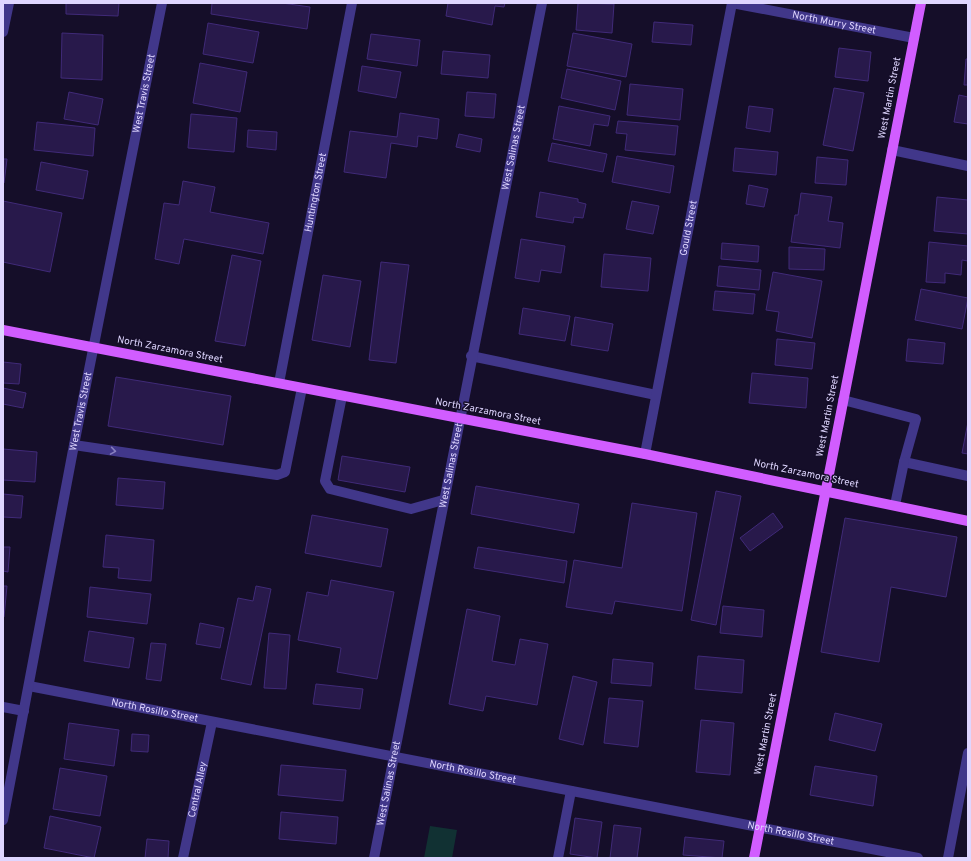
<svg xmlns="http://www.w3.org/2000/svg" width="971" height="861" viewBox="0 0 971 861" font-family="Overpass,sans-serif">
	<style>
		.green { fill: #113133 }
		.building { fill: #28194b; stroke: #402a78 }
		.lines { fill: none; stroke-linecap: round; stroke-linejoin: round }
		.minor { stroke: #41378a; stroke-width: 10 }
		.major { stroke: #d15dff; stroke-width: 10 }
		.oneway { stroke: #887fbf }
		.labels { text-anchor: middle; dominant-baseline: central; stroke-width: 3; stroke-linejoin: round; paint-order: stroke }
		.street-label { font-size: 10px; fill: #dfd6ff; stroke: #150e29 }
	</style>
	<rect width="100%" height="100%" fill="#150e29"/>
	<polygon class="green" points="430,826 457,830 452,858 424,858"/>
	<g class="building">
		<polygon points="66,3 119,3 118,16 66,14"/>
		<polygon points="212,3 282,3 310,7 307,29 211,14"/>
		<polygon points="448,3 505,3 504,7 495,6 492,25 446,16"/>
		<polygon points="578,3 614,4 612,33 576,30"/>
		<polygon points="654,22 693,25 691,45 652,42"/>
		<polygon points="208,23 259,32 253,63 203,54"/>
		<polygon points="62,33 103,35 102,80 61,78"/>
		<polygon points="573,33 632,44 626,77 567,66"/>
		<polygon points="371,34 420,40 417,66 367,59"/>
		<polygon points="839,48 871,52 868,81 835,77"/>
		<polygon points="443,51 490,55 488,78 441,74"/>
		<polygon points="966,59 968,59 968,85 964,85"/>
		<polygon points="200,63 247,72 240,112 193,103"/>
		<polygon points="362,66 401,72 396,98 358,91"/>
		<polygon points="567,69 621,81 615,110 561,98"/>
		<polygon points="630,84 683,89 680,120 627,115"/>
		<polygon points="834,88 864,93 853,151 823,145"/>
		<polygon points="69,92 103,99 98,125 64,119"/>
		<polygon points="467,92 496,94 494,118 465,116"/>
		<polygon points="959,95 968,97 968,124 954,122"/>
		<polygon points="559,106 610,116 608,126 594,124 590,146 553,139"/>
		<polygon points="749,106 773,109 770,132 746,128"/>
		<polygon points="400,113 439,119 437,139 418,136 417,147 391,143 386,178 344,172 350,131 397,137"/>
		<polygon points="191,114 237,118 234,152 188,148"/>
		<polygon points="618,121 678,126 675,155 625,150 627,134 616,133"/>
		<polygon points="37,122 95,128 93,156 34,150"/>
		<polygon points="248,130 277,132 276,150 247,147"/>
		<polygon points="459,134 482,139 480,152 456,147"/>
		<polygon points="552,143 607,154 603,172 548,161"/>
		<polygon points="735,148 778,152 776,175 733,171"/>
		<polygon points="617,156 674,166 670,193 612,182"/>
		<polygon points="817,157 848,160 846,185 815,183"/>
		<polygon points="3,159 7,159 4,183 3,183"/>
		<polygon points="41,162 88,171 83,199 36,190"/>
		<polygon points="183,181 215,187 210,212 269,223 263,254 184,239 179,264 155,259 164,203 179,205"/>
		<polygon points="749,185 768,189 764,207 746,204"/>
		<polygon points="540,192 578,199 578,202 586,204 583,218 574,217 573,223 536,217"/>
		<polygon points="801,193 832,197 828,221 843,223 840,248 791,242 795,215 798,215"/>
		<polygon points="937,197 968,200 968,234 934,231"/>
		<polygon points="3,201 62,213 50,272 3,262"/>
		<polygon points="632,201 659,206 653,234 626,229"/>
		<polygon points="521,239 565,246 561,273 541,270 539,282 515,278"/>
		<polygon points="929,242 968,246 968,261 962,260 961,275 945,273 945,283 926,282"/>
		<polygon points="722,243 759,246 758,262 721,259"/>
		<polygon points="789,247 825,249 824,270 789,269"/>
		<polygon points="604,254 651,258 648,291 601,287"/>
		<polygon points="232,255 261,261 245,346 215,341"/>
		<polygon points="381,262 409,265 396,363 369,360"/>
		<polygon points="719,266 761,270 759,290 717,286"/>
		<polygon points="773,272 822,281 812,338 776,331 779,312 766,310"/>
		<polygon points="323,275 361,281 350,347 312,340"/>
		<polygon points="921,289 968,298 962,329 915,320"/>
		<polygon points="715,291 755,294 753,314 713,310"/>
		<polygon points="523,308 570,316 565,341 519,334"/>
		<polygon points="575,317 613,324 608,351 571,345"/>
		<polygon points="777,339 815,343 812,369 775,365"/>
		<polygon points="908,339 945,343 943,364 906,361"/>
		<polygon points="3,362 21,364 19,384 3,383"/>
		<polygon points="752,373 808,378 806,408 749,403"/>
		<polygon points="116,377 231,396 223,445 108,426"/>
		<polygon points="3,388 26,393 23,408 3,404"/>
		<polygon points="968,422 968,454 962,453"/>
		<polygon points="3,449 37,452 35,482 3,480"/>
		<polygon points="342,456 410,467 405,492 338,480"/>
		<polygon points="118,478 165,482 163,509 116,505"/>
		<polygon points="476,486 579,504 574,533 471,514"/>
		<polygon points="716,491 741,496 716,625 691,620"/>
		<polygon points="3,494 23,496 21,518 3,517"/>
		<polygon points="632,503 697,513 682,611 615,601 612,614 566,607 574,560 622,568"/>
		<polygon points="773,513 783,527 750,551 740,538"/>
		<polygon points="312,515 388,529 381,567 305,553"/>
		<polygon points="845,518 957,537 946,597 891,587 879,662 821,652"/>
		<polygon points="106,535 154,540 151,581 118,578 119,568 103,567"/>
		<polygon points="3,547 10,547 8,572 3,571"/>
		<polygon points="478,547 567,561 564,583 474,568"/>
		<polygon points="331,580 394,592 377,679 337,672 341,648 298,640 307,592 328,596"/>
		<polygon points="3,586 7,586 4,617 3,617"/>
		<polygon points="256,586 271,589 251,685 221,679 238,598 253,601"/>
		<polygon points="90,587 151,594 147,624 87,617"/>
		<polygon points="723,606 764,610 762,637 720,633"/>
		<polygon points="467,609 500,616 492,661 515,665 520,639 548,644 537,705 486,696 483,711 449,704"/>
		<polygon points="200,623 224,628 220,648 196,644"/>
		<polygon points="89,631 134,638 129,668 84,661"/>
		<polygon points="269,633 290,635 286,689 264,688"/>
		<polygon points="151,643 166,644 161,681 146,679"/>
		<polygon points="698,656 744,660 742,693 695,689"/>
		<polygon points="613,659 653,663 651,686 611,683"/>
		<polygon points="573,676 597,682 583,745 559,739"/>
		<polygon points="316,684 363,689 360,709 313,704"/>
		<polygon points="609,698 643,701 638,747 604,743"/>
		<polygon points="835,713 882,724 875,751 829,740"/>
		<polygon points="701,720 734,723 730,775 696,772"/>
		<polygon points="69,723 119,730 114,766 64,759"/>
		<polygon points="132,734 149,735 148,752 131,751"/>
		<polygon points="281,765 346,770 343,801 278,795"/>
		<polygon points="815,766 877,776 873,806 810,795"/>
		<polygon points="60,768 107,776 100,816 53,809"/>
		<polygon points="281,812 338,817 336,844 279,839"/>
		<polygon points="50,816 101,827 94,858 44,848"/>
		<polygon points="575,818 602,822 597,858 570,854"/>
		<polygon points="614,825 641,828 637,858 610,858"/>
		<polygon points="685,837 724,841 722,858 683,855"/>
		<polygon points="147,839 169,841 168,858 145,858"/>
	</g>
	<g class="lines">
		<g class="minor">
			<path id="s1" d="M732,3L914,38"/>
			<polyline points="3,32 9,3"/>
			<polyline points="892,150 968,166"/>
			<polyline points="471,356 656,395"/>
			<path id="s2" d="M279,383L352,3"/>
			<polyline points="342,396 325,481 330,489 411,509 443,500"/>
			<polyline points="843,400 916,419 904,462 968,476"/>
			<polyline points="74,445 277,475 285,472 302,388"/>
			<path id="s3" d="M645,454L732,3"/>
			<polyline points="895,505 904,462"/>
			<path id="s4" d="M29,686L918,858"/>
			<polyline points="3,707 24,711"/>
			<path id="s5" d="M3,820L74,445L162,3"/>
			<path id="s6" d="M183,858L212,722"/>
			<path id="s7" d="M374,858L542,3"/>
			<polyline points="558,858 571,791"/>
			<polyline points="948,858 968,753"/>
		</g>
		<g class="major">
			<polyline points="3,330 645,454 968,521"/>
			<polyline points="754,858 921,3"/>
		</g>
	</g>
	<defs><path id="oneway-chevron" d="M-2-3.5L2.5 0L-2 3.5" fill="none" stroke-width="1.6" stroke-linecap="round" stroke-linejoin="round"/></defs>
	<use class="oneway" href="#oneway-chevron" transform="translate(113 451) rotate(9)"/>
	<g class="labels">
		<g class="street-label">
			<text stroke="none"><textPath href="#s1" startOffset="104">North Murry Street</textPath></text>
			<text stroke="none"><textPath href="#s5" startOffset="740">West Travis Street</textPath></text>
			<text transform="translate(890 98) rotate(-79)">West Martin Street</text>
			<text stroke="none"><textPath href="#s7" startOffset="724">West Salinas Street</textPath></text>
			<text stroke="none"><textPath href="#s2" startOffset="194">Huntington Street</textPath></text>
			<text stroke="none"><textPath href="#s3" startOffset="230">Gould Street</textPath></text>
			<text transform="translate(170 350) rotate(11)">North Zarzamora Street</text>
			<text stroke="none"><textPath href="#s5" startOffset="416">West Travis Street</textPath></text>
			<text transform="translate(488 412) rotate(11)">North Zarzamora Street</text>
			<text transform="translate(828 416) rotate(-79)">West Martin Street</text>
			<text stroke="none"><textPath href="#s7" startOffset="400">West Salinas Street</textPath></text>
			<text transform="translate(806 474) rotate(12)">North Zarzamora Street</text>
			<text stroke="none"><textPath href="#s4" startOffset="128">North Rosillo Street</textPath></text>
			<text transform="translate(766 734) rotate(-79)">West Martin Street</text>
			<text stroke="none"><textPath href="#s4" startOffset="452">North Rosillo Street</textPath></text>
			<text stroke="none"><textPath href="#s7" startOffset="76">West Salinas Street</textPath></text>
			<text stroke="none"><textPath href="#s6" startOffset="70">Central Alley</textPath></text>
			<text stroke="none"><textPath href="#s4" startOffset="776">North Rosillo Street</textPath></text>
		</g>
	</g>
	<rect width="971" height="861" fill="none" stroke="#dfd6ff" stroke-width="8"/>
</svg>
